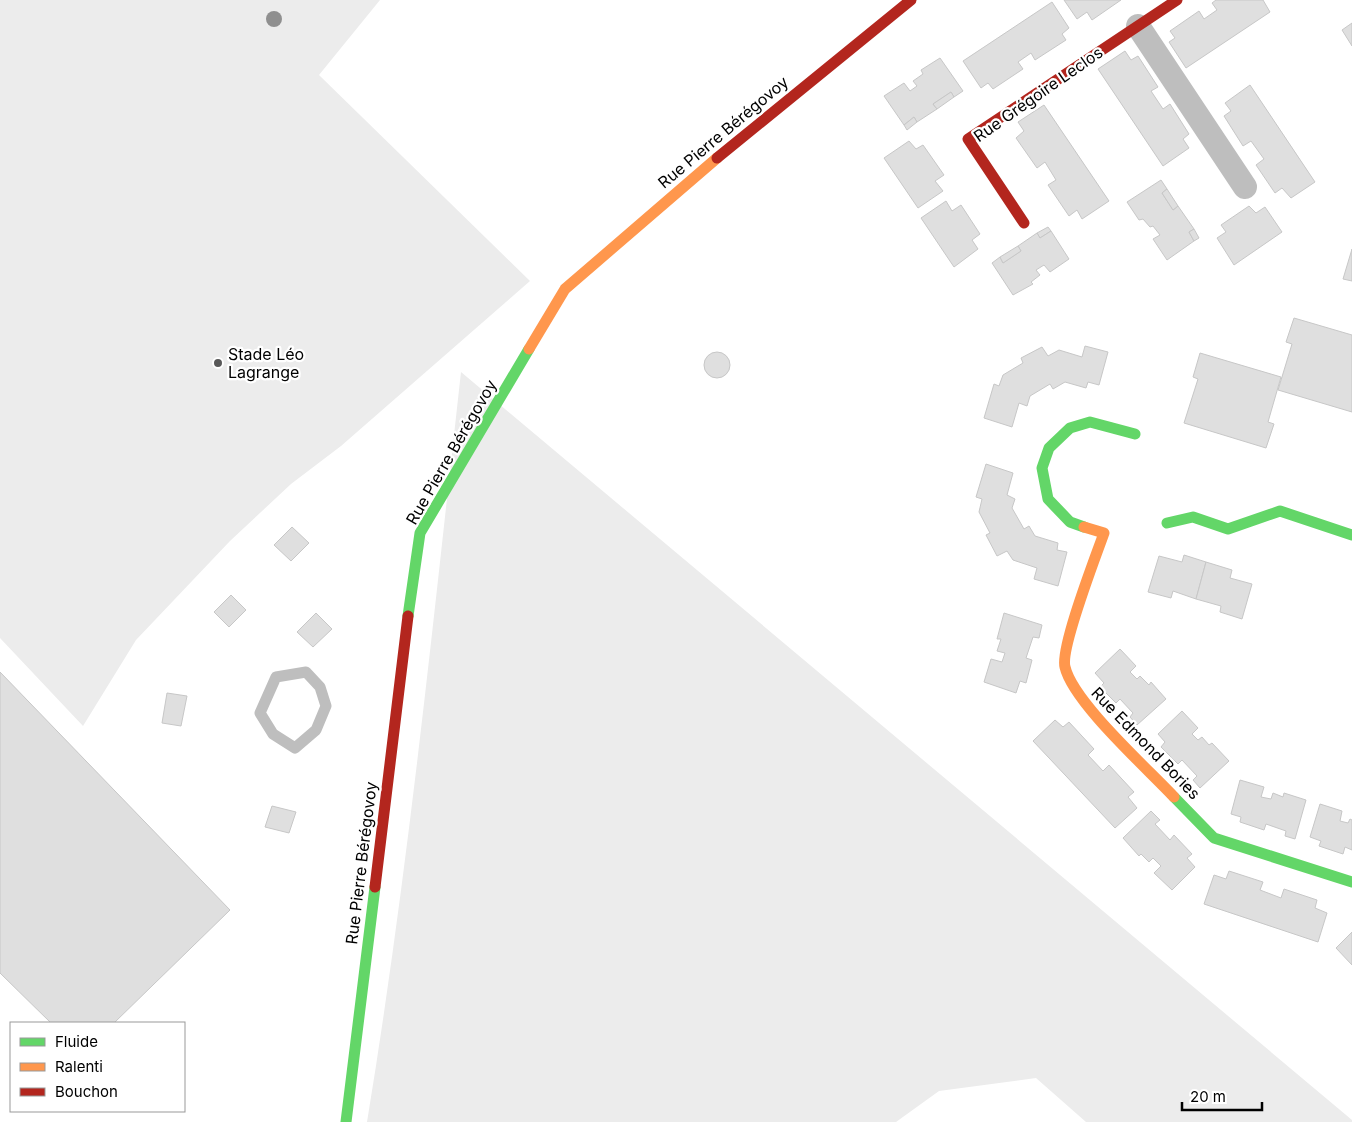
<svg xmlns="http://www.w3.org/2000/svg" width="1352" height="1122" viewBox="0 0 1352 1122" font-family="Inter,sans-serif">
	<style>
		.green { fill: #ececec }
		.building { fill: #dfdfdf; stroke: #c7c7c7 }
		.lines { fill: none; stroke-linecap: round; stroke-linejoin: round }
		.lane { stroke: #bebebe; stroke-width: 11 }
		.street { stroke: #bebebe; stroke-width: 24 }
		.fast { stroke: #63d668; stroke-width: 11 }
		.slow { stroke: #ff974d; stroke-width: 11 }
		.jam { stroke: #b3261e; stroke-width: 11 }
		.tree { fill: #8f8f8f }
		.poi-dot { fill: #595959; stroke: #fff; stroke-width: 2 }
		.labels { text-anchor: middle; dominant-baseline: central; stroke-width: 4.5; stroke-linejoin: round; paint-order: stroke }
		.street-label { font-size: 16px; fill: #000; stroke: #fff }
		.poi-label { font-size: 16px; fill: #000; stroke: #fff; text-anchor: start }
	</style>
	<rect width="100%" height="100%" fill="#fff"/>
	<g class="green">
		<polygon points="0,0 380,0 319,75 530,281 341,446 291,484 230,541 136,640 83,726 0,638"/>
		<path d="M461,372L1352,1120V1122H1086L1036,1078L939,1091L896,1122H367C408,873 433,622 461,372Z"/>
	</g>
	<g class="building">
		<polygon points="1064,0 1121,0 1092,20 1087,12 1077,19"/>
		<polygon points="1216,0 1263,0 1270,12 1186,68 1169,42 1175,38 1170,31 1199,11 1204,19 1217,10 1212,3"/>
		<polygon points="1052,2 1069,28 1062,34 1066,40 1035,60 1031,53 1018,62 1023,69 993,89 988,83 981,88 963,61"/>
		<polygon points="1352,23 1352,46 1342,30"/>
		<polygon points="1125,51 1131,60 1138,56 1158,87 1151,91 1163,109 1170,104 1189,134 1183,139 1189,148 1163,166 1098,69"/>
		<polygon points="940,58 963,91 954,97 951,92 933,104 937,109 917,122 914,117 904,125 884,96 904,83 910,91 917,86 913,81 923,74 921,70"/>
		<polygon points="1250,85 1315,182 1291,198 1282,188 1275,193 1256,165 1264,159 1251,141 1243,146 1224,116 1231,111 1225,103"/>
		<polygon points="951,92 954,97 937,109 933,104"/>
		<polygon points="1044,105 1109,201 1082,219 1077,210 1069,216 1048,185 1056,180 1045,162 1037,168 1016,138 1024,131 1018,122"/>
		<polygon points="914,117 917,122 907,130 904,125"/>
		<polygon points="909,141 916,149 923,145 944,175 935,181 943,191 918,208 884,158"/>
		<polygon points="1161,180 1167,189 1162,193 1173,210 1178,206 1194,229 1189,232 1194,241 1167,260 1153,239 1160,235 1153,226 1150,227 1143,219 1139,220 1127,202"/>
		<polygon points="1167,189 1178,206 1173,210 1162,193"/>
		<polygon points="946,201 952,211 961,205 980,234 972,240 978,249 954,267 921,218"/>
		<polygon points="1249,206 1256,213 1265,207 1282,232 1234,265 1217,238 1226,232 1221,225"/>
		<polygon points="1048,227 1051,231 1040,238 1037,233"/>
		<polygon points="1194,229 1199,238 1194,241 1189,232"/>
		<polygon points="1051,231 1069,259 1050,272 1044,265 1036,270 1040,275 1031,282 1033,284 1013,295 992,263 1000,257 1003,263 1021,251 1018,246 1037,233 1040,238"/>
		<polygon points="1018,246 1021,251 1003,263 1000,257"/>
		<polygon points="1352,249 1352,281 1343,279"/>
		<polygon points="1294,318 1352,335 1352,412 1278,390 1292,344 1286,342"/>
		<polygon points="1085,346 1108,352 1099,385 1088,382 1086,388 1065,382 1053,389 1050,384 1030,396 1027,406 1019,403 1012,427 984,418 994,384 999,386 1003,375 1023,363 1021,358 1042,347 1048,356 1059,350 1082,357"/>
		<circle cx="717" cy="365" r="13"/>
		<polygon points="1200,353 1281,377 1268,422 1274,424 1266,448 1184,423 1198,379 1193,377"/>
		<polygon points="986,464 1013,473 1007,495 1015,499 1012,508 1024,529 1029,526 1035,536 1058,543 1057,550 1067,552 1058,586 1034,579 1037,568 1013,560 1007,551 997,556 986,535 990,533 979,512 982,499 976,497"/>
		<polygon points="292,527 309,543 291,561 274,545"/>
		<polygon points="1184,555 1206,562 1196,599 1173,591 1171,598 1148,592 1159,556 1182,562"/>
		<polygon points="1206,562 1232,570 1230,578 1252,584 1242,619 1220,612 1221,606 1196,599"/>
		<polygon points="231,595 246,610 229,627 214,612"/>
		<polygon points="316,613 332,629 313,647 297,632"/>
		<polygon points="1004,613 1042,625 1039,638 1033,637 1026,658 1032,660 1026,683 1020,681 1016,693 984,682 991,659 1002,662 1005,653 997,651 1001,639 997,639"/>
		<polygon points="1120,649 1136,666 1130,672 1137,679 1140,676 1149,685 1151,682 1166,699 1137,725 1130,717 1133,713 1120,699 1116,703 1100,687 1104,683 1095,673"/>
		<polygon points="0,672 230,910 114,1023 51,1023 0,973"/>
		<polygon points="167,693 187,696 181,726 162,723"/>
		<polygon points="1182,711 1198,728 1192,734 1198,740 1202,737 1209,745 1212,743 1229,761 1200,788 1193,780 1197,776 1182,760 1178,764 1161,747 1165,742 1158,734"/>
		<polygon points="1055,720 1063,727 1069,722 1094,749 1088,755 1103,771 1109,765 1134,792 1128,797 1137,808 1115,828 1033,741"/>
		<polygon points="1240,780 1264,787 1261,797 1271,799 1273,793 1283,797 1284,793 1306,800 1295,839 1285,836 1286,831 1266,824 1264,830 1240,822 1241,817 1231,814"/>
		<polygon points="1320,804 1342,811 1340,821 1348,823 1350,819 1352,820 1352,850 1345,847 1343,854 1319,846 1321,841 1310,837"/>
		<polygon points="272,806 296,812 289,833 265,827"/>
		<polygon points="1151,811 1160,820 1155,824 1170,840 1174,835 1192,854 1187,858 1195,867 1172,890 1154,873 1161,866 1153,858 1149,862 1141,854 1139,856 1123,838"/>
		<polygon points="1229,871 1263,882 1260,890 1281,898 1284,889 1317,900 1315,908 1327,913 1318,942 1204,904 1214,875 1226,879"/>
		<polygon points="1352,932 1352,965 1336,948"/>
	</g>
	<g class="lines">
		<polygon class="lane" points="306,672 320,687 326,706 316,730 295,748 273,734 260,713 276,677"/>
		<polyline class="street" points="1138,26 1245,187"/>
		<g class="fast">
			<polyline points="1167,523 1193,517 1228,529 1280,511 1352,535"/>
			<polyline points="1084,527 1070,522 1048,499 1042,468 1049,448 1070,428 1090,422 1135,434"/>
			<polyline points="408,616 420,533 529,349"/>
			<polyline points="1174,797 1214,838 1352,882"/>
			<polyline points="346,1122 375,887"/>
		</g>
		<g class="slow">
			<polyline points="529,349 565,289 717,158"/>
			<path d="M1084,527L1104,533C1096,556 1060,648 1065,667C1073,702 1147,768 1174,797"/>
		</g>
		<g class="jam">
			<polyline points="717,158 911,0"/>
			<polyline points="1024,223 968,139 1177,0"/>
			<polyline points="375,887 408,616"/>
		</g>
	</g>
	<circle class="tree" cx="274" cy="19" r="8"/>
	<circle class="poi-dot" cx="218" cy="363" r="5"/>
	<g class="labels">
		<g class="street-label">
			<text transform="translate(1038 94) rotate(-35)">Rue Grégoire Leclos</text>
			<text transform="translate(723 132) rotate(-40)">Rue Pierre Bérégovoy</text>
			<text transform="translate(451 452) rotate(-60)">Rue Pierre Bérégovoy</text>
			<text transform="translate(1146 743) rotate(46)">Rue Edmond Bories</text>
			<text transform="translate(361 863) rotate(-83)">Rue Pierre Bérégovoy</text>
		</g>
		<g class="poi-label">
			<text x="228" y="354">Stade Léo<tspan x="228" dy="18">Lagrange</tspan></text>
		</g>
	</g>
	<rect x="10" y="1022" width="175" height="90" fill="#ffffff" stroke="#999999"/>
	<rect x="20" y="1038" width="25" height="8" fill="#63d668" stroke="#999999"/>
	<text x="55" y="1047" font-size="15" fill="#000000">Fluide</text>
	<rect x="20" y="1063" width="25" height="8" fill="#ff974d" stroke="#999999"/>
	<text x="55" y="1072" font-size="15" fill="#000000">Ralenti</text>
	<rect x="20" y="1088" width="25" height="8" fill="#b3261e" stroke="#999999"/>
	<text x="55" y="1097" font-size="15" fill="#000000">Bouchon</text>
	<path d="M1182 1102v8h80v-8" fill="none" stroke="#000000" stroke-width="2.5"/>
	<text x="1190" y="1102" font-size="15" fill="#000000" stroke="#ffffff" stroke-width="4" paint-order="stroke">20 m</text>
</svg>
